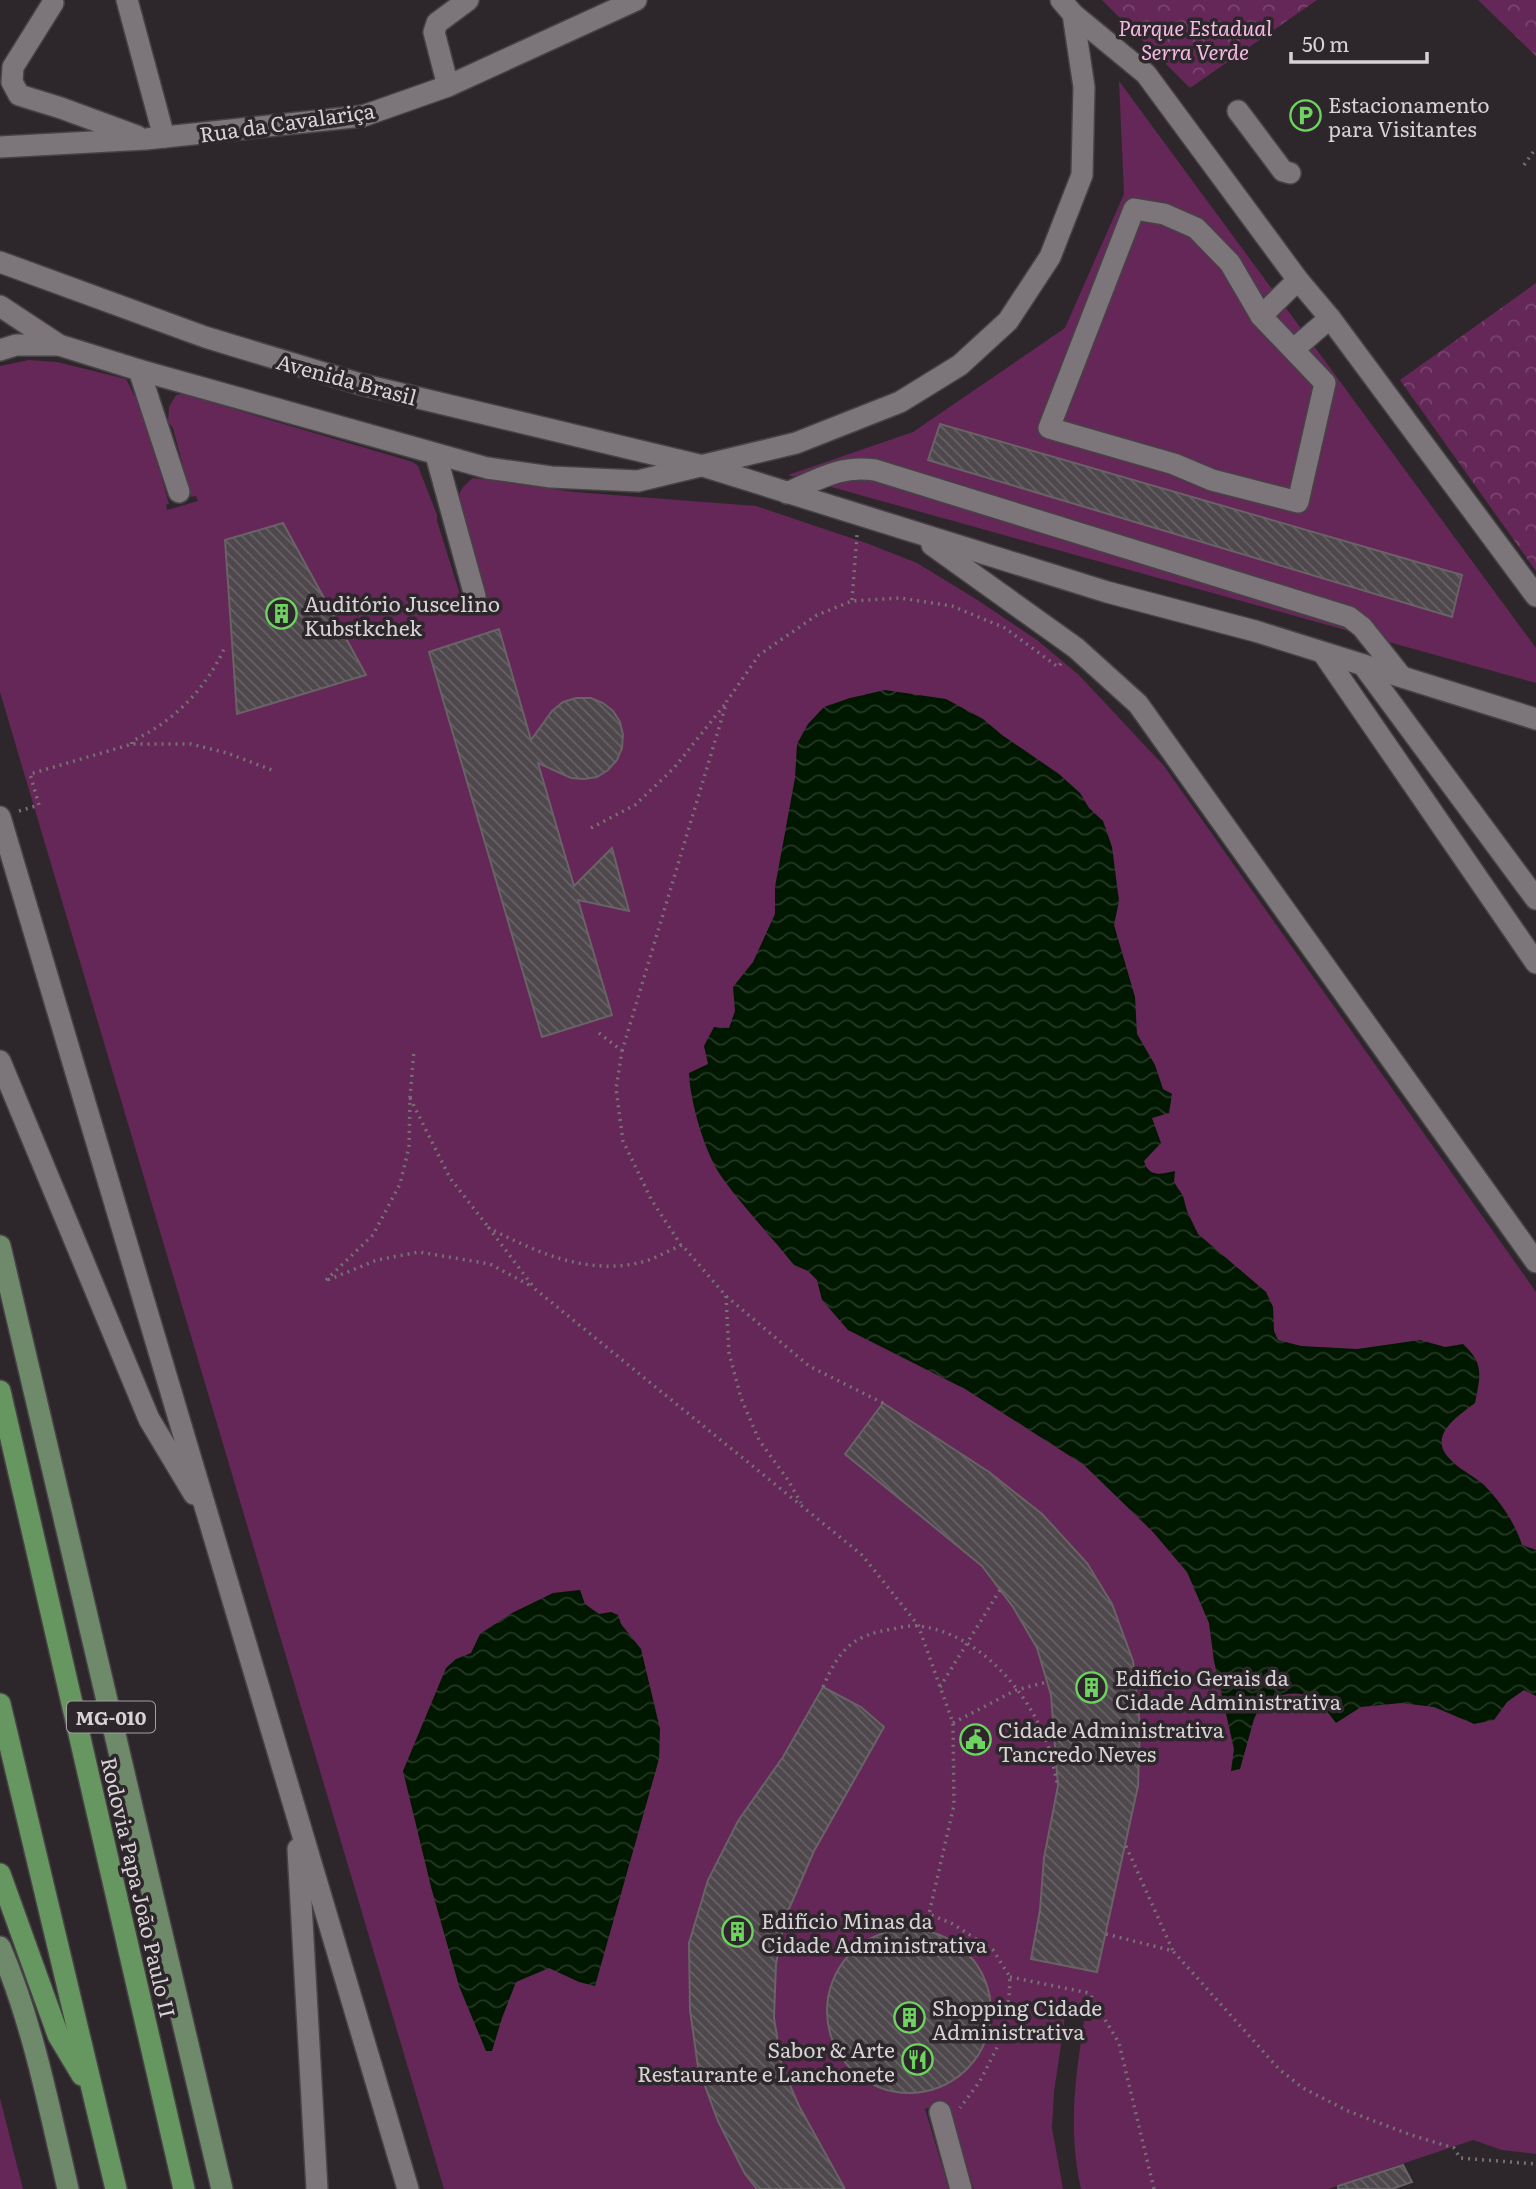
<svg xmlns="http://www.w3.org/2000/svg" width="1536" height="2189" viewBox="0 0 1536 2189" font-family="Literata,serif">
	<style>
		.green { fill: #642757 }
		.forest { fill: url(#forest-crowns) }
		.water { fill: url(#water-waves) }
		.building { fill: url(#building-back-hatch); stroke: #696267; stroke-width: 2 }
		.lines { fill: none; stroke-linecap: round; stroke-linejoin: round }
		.minor-casing { stroke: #474246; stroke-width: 24 }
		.major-casing { stroke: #474246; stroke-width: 24 }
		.highway-casing { stroke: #474246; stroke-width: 24 }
		.path { stroke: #757074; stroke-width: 3.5; stroke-dasharray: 2 5; stroke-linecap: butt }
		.minor { stroke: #7c757a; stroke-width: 21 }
		.major { stroke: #6f896b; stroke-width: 21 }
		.highway { stroke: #679761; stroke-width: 21 }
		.labels { text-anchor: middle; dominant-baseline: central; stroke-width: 7; stroke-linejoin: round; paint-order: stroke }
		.shield { fill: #2d272b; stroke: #a39fa2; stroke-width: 2 }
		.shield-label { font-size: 19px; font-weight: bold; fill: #d6d2d5 }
		.park-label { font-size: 21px; font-style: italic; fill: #f5bbe5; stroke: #2d272b }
		.poi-label { font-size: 21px; fill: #d6d2d5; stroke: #2d272b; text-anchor: start }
		.street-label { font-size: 21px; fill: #d6d2d5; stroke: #2d272b }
	</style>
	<defs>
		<pattern id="forest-crowns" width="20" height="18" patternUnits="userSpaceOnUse" patternTransform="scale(1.75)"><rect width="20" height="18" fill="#642757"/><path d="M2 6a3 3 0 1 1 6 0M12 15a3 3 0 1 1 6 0" fill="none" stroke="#79456e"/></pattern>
		<pattern id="water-waves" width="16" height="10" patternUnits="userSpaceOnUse" patternTransform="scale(1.75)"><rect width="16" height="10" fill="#001700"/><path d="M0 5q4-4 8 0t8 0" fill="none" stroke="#243824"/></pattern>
		<pattern id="building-back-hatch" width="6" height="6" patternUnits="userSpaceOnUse" patternTransform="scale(1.75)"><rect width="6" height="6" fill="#4e484c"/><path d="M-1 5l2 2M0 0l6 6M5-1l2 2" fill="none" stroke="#676265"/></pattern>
	</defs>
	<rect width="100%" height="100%" fill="#2d272b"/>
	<g class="green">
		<polygon points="1119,81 1536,648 1536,683 788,475 913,432 1065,328 1124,194"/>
		<path d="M29,360L57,362L126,379L144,414L169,504L166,505L167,510L198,501L196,496L191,497L173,428L168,422L169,407L176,395L182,394L413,462L418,466L437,515V521L464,607L459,609L460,614L493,603L491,598L485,599L458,509C457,494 461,487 473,478L575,492L756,506L869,544L917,563L976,599L1037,640L1079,675L1164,766L1536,1292V2154L1502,2150L1473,2140L1328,2189H1081C1068,2130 1075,2080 1084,2021H1091L1093,2014L1060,2009L1059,2016L1065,2017L1054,2092L1052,2128L1063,2189H974L946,2102L925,2109L949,2189H444L0,692V366Z"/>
		<polygon points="0,2098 23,2189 0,2189"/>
	</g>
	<g class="forest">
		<polygon points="1102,0 1317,0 1190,88"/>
		<polygon points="1478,0 1536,0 1536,56"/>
		<polygon points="1536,283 1536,571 1400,380"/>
	</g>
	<g class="water">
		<path d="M885,690L946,699L983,719L1002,735L1059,774L1080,793L1089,808L1103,821L1112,847L1119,901L1114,925L1135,997L1137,1034L1155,1065L1163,1089L1172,1094L1169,1113L1152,1118L1161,1143L1144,1161C1149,1178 1161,1174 1175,1171L1174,1182L1183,1196L1187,1211L1198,1234L1266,1292L1273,1307L1274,1331L1278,1340L1301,1346L1357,1349L1420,1340L1445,1347L1463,1344C1485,1364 1480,1377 1475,1403C1455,1418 1425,1438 1453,1462C1462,1471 1474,1476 1484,1485C1500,1501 1515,1523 1522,1545L1536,1550V1696L1524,1690L1507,1702L1494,1720L1474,1724L1434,1707L1401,1703L1361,1707L1336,1723C1313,1691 1301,1688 1263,1700L1254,1719L1240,1769L1231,1771L1234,1749L1214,1661L1209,1623L1187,1572L1153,1532L1084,1465L965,1389L848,1330L822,1300L817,1280L808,1271L794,1265C770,1235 743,1207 721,1176C705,1153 690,1102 689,1073L708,1064L704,1046L714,1027L729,1028L735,1011L733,987L753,962L775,914V887L795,778L797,744L808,724L824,707L850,698Z"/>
		<polygon points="580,1590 585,1604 599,1614 611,1612 618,1615 621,1624 641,1649 660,1729 659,1759 595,1986 579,1982 549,1968 516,1982 502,2018 492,2051 486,2051 459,1986 431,1887 403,1771 446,1668 456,1659 471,1653 480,1634 512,1613 553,1593"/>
	</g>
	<g class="building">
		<polygon points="940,424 1462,575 1452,617 928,460"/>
		<polygon points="283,523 366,675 237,714 225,540"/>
		<polygon points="499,629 531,740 552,711 563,702 576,698 591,698 603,703 613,711 620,722 623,735 622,748 617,760 608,770 597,777 584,779 571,778 538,763 574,886 612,848 629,911 578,900 612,1015 542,1037 429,652"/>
		<polygon points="883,1403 989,1472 1042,1514 1087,1563 1112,1604 1133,1661 1140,1726 1138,1786 1097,1972 1031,1959 1040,1910 1044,1858 1058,1786 1051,1695 1037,1648 1013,1607 982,1566 845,1454"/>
		<polygon points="823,1687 861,1707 884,1727 814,1851 785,1918 776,1964 774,2018 782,2067 799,2106 845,2189 757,2189 745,2174 718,2121 698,2067 690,2010 689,1943 708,1880 738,1821 783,1757"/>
		<circle cx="909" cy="2011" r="82"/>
		<polygon points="1403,2165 1412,2182 1392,2189 1338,2189 1338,2186"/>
	</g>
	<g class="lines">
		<defs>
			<g id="minor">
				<polyline points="127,0 164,137"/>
				<polyline points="1061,0 1073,14 1146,74 1298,280 1330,318 1536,596"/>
				<polyline points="53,3 13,67 12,82 19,95 61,108 137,136"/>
				<polyline points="448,86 434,32 437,23 468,0"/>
				<polyline points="1238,111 1283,171 1290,173"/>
				<polyline points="0,147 146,139 363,116 448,86 636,0"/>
				<polygon points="1134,209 1164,214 1196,228 1230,263 1261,316 1325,383 1298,502 1212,480 1174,464 1049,428"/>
				<polyline points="0,262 205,337 360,384 703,466 1107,592 1255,631 1536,719"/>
				<polyline points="0,306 59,345 139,370 487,468 551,477 638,481 796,443 900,402 960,365 1008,321 1050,257 1082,175 1084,87 1073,14"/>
				<polyline points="1261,316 1298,280"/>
				<polyline points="1294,349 1330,318"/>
				<polyline points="0,350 16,345 59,345"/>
				<polyline points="139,370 179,492"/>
				<polyline points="436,455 475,596"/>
				<path d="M787,493C819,479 840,465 875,470L1349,617L1362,627L1401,676"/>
				<polyline points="932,545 1076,648 1138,704 1536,1262"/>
				<polyline points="1323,653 1536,963"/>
				<polyline points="1363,665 1536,899"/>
				<polyline points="0,817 408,2189"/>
				<polyline points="0,1061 149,1419 194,1494"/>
				<polyline points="298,1849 317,2189"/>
				<polyline points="940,2112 961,2189"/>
			</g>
			<g id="major">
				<polyline points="0,1246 222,2189"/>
				<path d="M0,1947C33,2024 49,2107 68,2189"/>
			</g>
			<g id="highway">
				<polyline points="0,1391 184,2189"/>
				<polyline points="0,1704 116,2189"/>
				<polyline points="0,1874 58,2035 82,2075"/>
			</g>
		</defs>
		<use href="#minor" class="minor-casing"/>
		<use href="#major" class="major-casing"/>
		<use href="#highway" class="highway-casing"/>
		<g class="path">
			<polyline points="1524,165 1536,148"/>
			<polyline points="852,600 857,535"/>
			<path d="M132,744V741C173,722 205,690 224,649"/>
			<polyline points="19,811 39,805 30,774 132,744 191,744 227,753 272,770"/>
			<polyline points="591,828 635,805 674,768 726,703"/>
			<polyline points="599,1033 622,1051 616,1089 623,1141 651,1199 681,1245"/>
			<polyline points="622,1051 727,701 759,655 817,615 852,601 900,598 952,606 1005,628 1058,667 1062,662"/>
			<polyline points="410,1098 450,1178 489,1228"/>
			<polyline points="326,1280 373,1235 400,1184 409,1147 410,1097 414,1051"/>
			<polyline points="328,1280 377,1260 419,1252 490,1264 533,1287"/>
			<polyline points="726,1296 729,1353 741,1398 759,1440 788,1480 801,1503"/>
			<path d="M883,1403L809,1366L726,1296L682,1245C670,1250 658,1257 646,1261C590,1277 538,1253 489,1228L535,1289L862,1555L918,1625L953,1723L954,1805L929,1914L953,1924L993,1950L1010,1977L1009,1998L1001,2040L980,2081L960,2108"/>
			<path d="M823,1687C839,1650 852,1635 893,1629C901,1627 911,1625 919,1626C977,1633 1025,1688 1046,1740C1052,1754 1054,1771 1058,1786"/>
			<polyline points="940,1687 1000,1590"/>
			<polyline points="953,1723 1016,1690 1047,1682"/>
			<polyline points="1126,1846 1173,1951"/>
			<polyline points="1106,1934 1173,1951 1279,2069 1303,2088 1348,2111 1411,2135 1454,2148 1460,2158 1536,2164"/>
			<polyline points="1010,1977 1089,1993 1119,2043 1154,2189"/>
		</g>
		<use href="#minor" class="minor"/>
		<use href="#major" class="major"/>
		<use href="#highway" class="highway"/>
	</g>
	<defs>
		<symbol id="parking-ring" viewBox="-11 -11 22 22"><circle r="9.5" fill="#2d272b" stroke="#6ed361" stroke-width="1.5"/><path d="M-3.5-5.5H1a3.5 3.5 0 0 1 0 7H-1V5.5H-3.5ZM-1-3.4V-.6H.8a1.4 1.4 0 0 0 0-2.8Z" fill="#6ed361"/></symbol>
		<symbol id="building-ring" viewBox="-11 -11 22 22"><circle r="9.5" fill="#2d272b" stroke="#6ed361" stroke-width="1.5"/><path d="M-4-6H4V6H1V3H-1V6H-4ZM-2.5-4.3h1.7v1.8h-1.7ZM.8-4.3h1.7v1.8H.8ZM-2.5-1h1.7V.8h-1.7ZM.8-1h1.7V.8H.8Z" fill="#6ed361"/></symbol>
		<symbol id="civic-ring" viewBox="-11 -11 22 22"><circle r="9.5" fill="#2d272b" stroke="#6ed361" stroke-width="1.5"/><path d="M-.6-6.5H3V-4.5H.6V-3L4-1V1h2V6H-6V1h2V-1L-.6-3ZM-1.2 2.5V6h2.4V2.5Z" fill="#6ed361"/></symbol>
		<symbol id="restaurant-ring" viewBox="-11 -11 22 22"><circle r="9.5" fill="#2d272b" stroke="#6ed361" stroke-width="1.5"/><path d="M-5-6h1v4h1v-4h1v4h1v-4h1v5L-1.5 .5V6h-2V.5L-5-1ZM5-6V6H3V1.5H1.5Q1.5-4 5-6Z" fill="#6ed361"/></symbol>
	</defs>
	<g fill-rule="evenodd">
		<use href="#parking-ring" x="1288" y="98" width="35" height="35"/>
		<use href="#building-ring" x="264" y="596" width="35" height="35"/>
		<use href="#building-ring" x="1074" y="1670" width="35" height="35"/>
		<use href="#civic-ring" x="958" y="1722" width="35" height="35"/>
		<use href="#building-ring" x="720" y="1914" width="35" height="35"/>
		<use href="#building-ring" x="892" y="2000" width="35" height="35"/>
		<use href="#restaurant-ring" x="900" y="2042" width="35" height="35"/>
	</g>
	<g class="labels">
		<rect class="shield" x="67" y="1701.5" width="88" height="31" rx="5"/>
		<g class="shield-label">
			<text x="111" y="1717">MG-010</text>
		</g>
		<g class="park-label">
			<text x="1195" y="26">Parque Estadual<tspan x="1195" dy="24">Serra Verde</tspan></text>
		</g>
		<g class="poi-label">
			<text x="1328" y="103">Estacionamento<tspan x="1328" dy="24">para Visitantes</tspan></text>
			<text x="304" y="602">Auditório Juscelino<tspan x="304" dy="24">Kubstkchek</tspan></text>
			<text x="1115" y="1676">Edifício Gerais da<tspan x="1115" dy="24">Cidade Administrativa</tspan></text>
			<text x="998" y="1728">Cidade Administrativa<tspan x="998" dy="24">Tancredo Neves</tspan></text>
			<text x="761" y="1919">Edifício Minas da<tspan x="761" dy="24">Cidade Administrativa</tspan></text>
			<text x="932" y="2006">Shopping Cidade<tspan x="932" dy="24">Administrativa</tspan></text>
			<text x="895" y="2048" text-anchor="end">Sabor &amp; Arte<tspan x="895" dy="24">Restaurante e Lanchonete</tspan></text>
		</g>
		<g class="street-label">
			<text transform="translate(287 121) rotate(-8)">Rua da Cavalariça</text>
			<text transform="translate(347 378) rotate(15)">Avenida Brasil</text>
			<text transform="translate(140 1887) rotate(77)">Rodovia Papa João Paulo II</text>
		</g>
	</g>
	<path d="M1291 52v10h136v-10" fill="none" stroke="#d6d2d5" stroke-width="3.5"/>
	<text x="1302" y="52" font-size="21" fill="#d6d2d5" stroke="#2d272b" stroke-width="5" paint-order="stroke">50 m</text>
</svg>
